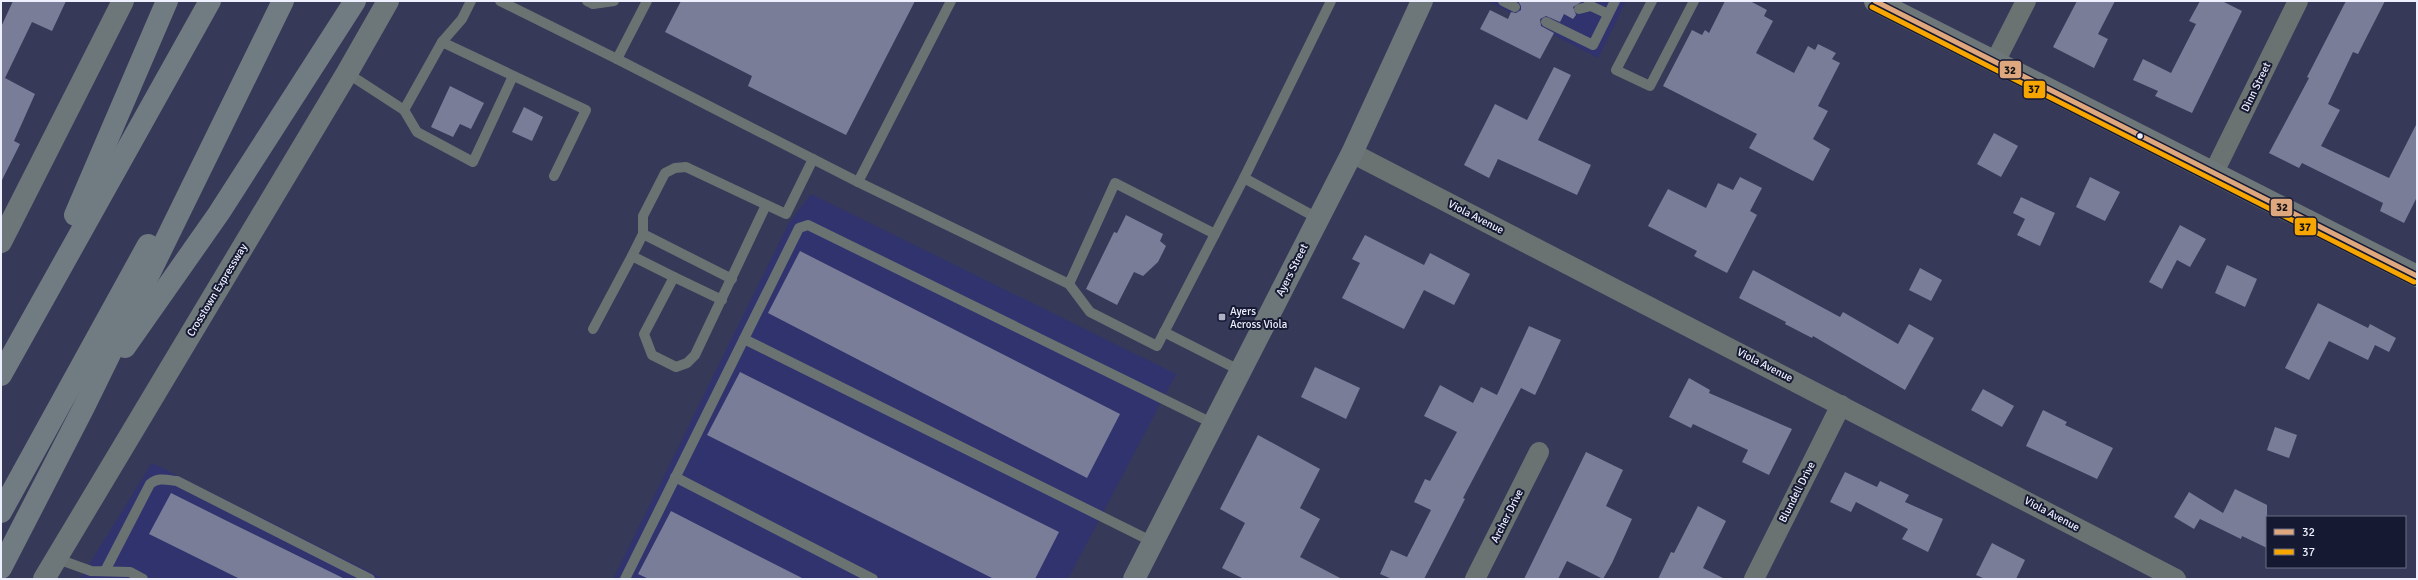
<svg xmlns="http://www.w3.org/2000/svg" width="2418" height="580" viewBox="0 0 2418 580" font-family="Signika,sans-serif">
	<style>
		.built { fill: #31336e }
		.building { fill: #7a7d98 }
		.lines { fill: none; stroke-linecap: round; stroke-linejoin: round }
		.service { stroke: #6a7372; stroke-width: 10 }
		.minor { stroke: #6a7372; stroke-width: 20 }
		.secondary { stroke: #6d7679; stroke-width: 22 }
		.motorway { stroke: #717c82; stroke-width: 22 }
		.bus-1-casing { stroke: #161932; stroke-width: 8 }
		.bus-2-casing { stroke: #161932; stroke-width: 8 }
		.bus-1 { stroke: #dfa77e; stroke-width: 5 }
		.bus-2 { stroke: #f7a600; stroke-width: 5 }
		.bus-dot { fill: #eef0ff; stroke: #161932; stroke-width: 1.5 }
		.poi-dot { fill: #aeb0c5; stroke: #161932; stroke-width: 1.5 }
		.labels { text-anchor: middle; dominant-baseline: central; stroke-width: 4; stroke-linejoin: round; paint-order: stroke }
		.street-label { font-size: 11px; fill: #eef0ff; stroke: #161932 }
		.poi-label { font-size: 11px; fill: #eef0ff; stroke: #161932; text-anchor: start }
		.line-badge { stroke: #161932; stroke-width: 1.5 }
		.pale-badge-label { font-size: 11px; text-anchor: middle; font-weight: bold; fill: #111 }
	</style>
	<rect width="100%" height="100%" fill="#373958"/>
	<g class="built">
		<polygon points="1488,1 1626,1 1598,58"/>
		<polygon points="811,194 1176,374 1068,579 613,579 789,223"/>
		<polygon points="152,463 384,579 80,579"/>
	</g>
	<g class="building">
		<polygon points="13,1 66,1 52,31 32,22 5,78 35,94 14,141 20,144 1,182 1,27"/>
		<polygon points="681,1 915,1 846,135 748,86 752,76 665,32"/>
		<polygon points="1518,1 1583,1 1573,7 1576,15 1573,19 1564,14 1560,22 1546,16 1540,19 1541,26 1554,33 1540,59 1480,29 1490,10 1508,19 1511,12 1516,13 1521,10 1521,6"/>
		<polygon points="1725,1 1750,1 1767,10 1764,16 1773,21 1756,53 1794,73 1808,46 1815,50 1818,44 1836,53 1832,59 1840,63 1818,106 1828,111 1813,139 1830,149 1813,181 1749,148 1757,134 1663,86 1692,30 1702,35 1705,30 1709,33"/>
		<polygon points="2077,1 2115,1 2098,34 2108,39 2094,68 2053,47"/>
		<polygon points="2200,1 2222,1 2242,11 2192,113 2155,96 2158,91 2133,80 2143,59 2171,73 2196,24 2189,21"/>
		<polygon points="2346,1 2385,1 2358,54 2353,52 2328,104 2340,110 2321,146 2389,178 2417,123 2417,197 2404,223 2380,211 2383,203 2302,163 2299,168 2269,153 2309,78 2307,77"/>
		<polygon points="1554,67 1571,75 1538,140 1591,165 1577,195 1498,159 1489,178 1464,165 1495,104 1527,120"/>
		<polygon points="450,86 484,103 471,129 460,124 453,137 431,127"/>
		<polygon points="524,107 543,117 532,141 512,132"/>
		<polygon points="1994,133 2018,146 2001,177 1977,164"/>
		<polygon points="1740,177 1762,188 1750,211 1757,215 1727,273 1694,256 1697,251 1648,226 1668,189 1706,208 1718,183 1733,190"/>
		<polygon points="2090,177 2120,192 2105,221 2076,207"/>
		<polygon points="2021,197 2055,213 2040,246 2017,235 2025,219 2013,213"/>
		<polygon points="1126,215 1163,234 1160,241 1166,246 1158,262 1143,276 1134,272 1117,305 1086,289 1114,232 1117,233"/>
		<polygon points="2180,225 2206,239 2190,267 2177,260 2162,289 2149,282"/>
		<polygon points="1365,235 1424,265 1430,253 1470,274 1454,305 1424,290 1404,329 1342,298 1360,263 1352,259"/>
		<polygon points="800,251 1120,414 1087,478 768,313"/>
		<polygon points="2227,265 2257,279 2245,307 2215,293"/>
		<polygon points="1920,268 1942,280 1931,301 1909,290"/>
		<polygon points="1753,270 1840,317 1843,312 1898,344 1909,324 1934,338 1905,390 1813,336 1812,338 1785,324 1786,322 1739,298"/>
		<polygon points="2318,303 2368,328 2370,324 2396,338 2389,352 2375,345 2368,360 2329,341 2309,380 2285,368"/>
		<polygon points="1529,326 1561,340 1535,395 1521,388 1463,498 1465,499 1424,579 1392,579 1380,574 1391,550 1407,557 1431,510 1414,502 1425,479 1430,481 1457,432 1424,416 1440,385 1473,403 1481,387 1497,395"/>
		<polygon points="1315,367 1360,388 1346,419 1301,397"/>
		<polygon points="740,372 1059,532 1035,579 994,579 707,435"/>
		<polygon points="1689,378 1710,390 1709,393 1792,429 1769,475 1742,462 1748,450 1693,424 1691,428 1669,417"/>
		<polygon points="1983,389 2014,406 2002,427 1971,410"/>
		<polygon points="2043,410 2067,422 2065,425 2113,448 2097,479 2026,446"/>
		<polygon points="2275,427 2297,435 2289,458 2267,450"/>
		<polygon points="1258,435 1320,469 1300,508 1320,519 1300,557 1342,579 1244,579 1222,568 1245,523 1220,509"/>
		<polygon points="1586,452 1623,470 1606,506 1632,519 1612,563 1603,579 1567,561 1558,579 1524,579"/>
		<polygon points="1845,472 1877,487 1880,481 1909,495 1905,502 1943,519 1928,552 1902,539 1908,529 1856,502 1851,512 1830,502"/>
		<polygon points="2235,489 2267,505 2267,548 2242,536 2241,539 2200,519 2194,529 2174,517 2189,492 2223,513"/>
		<polygon points="171,493 229,522 345,579 240,579 149,534"/>
		<polygon points="1698,506 1726,521 1703,568 1725,579 1658,579 1671,552 1674,553"/>
		<polygon points="671,511 741,547 804,579 649,579 638,574"/>
		<polygon points="1992,543 2025,560 2016,579 1985,579 1976,575"/>
	</g>
	<g class="lines">
		<g class="service">
			<polyline points="500,1 617,59 647,1"/>
			<polyline points="587,1 593,4 614,1"/>
			<polyline points="1503,1 1515,7"/>
			<polyline points="1589,1 1591,6 1608,14"/>
			<polyline points="1652,1 1616,70 1650,86 1694,1"/>
			<polyline points="1579,9 1591,6"/>
			<polyline points="1546,22 1593,45 1615,1"/>
			<polyline points="442,42 462,19 471,1"/>
			<polyline points="617,59 858,182 1069,284 1115,183 1215,234 1244,178"/>
			<polyline points="347,73 404,110 442,42 586,110 554,176"/>
			<polyline points="404,110 417,132 473,162 513,76"/>
			<polyline points="858,182 951,1"/>
			<polyline points="1319,219 1244,178 1331,1"/>
			<polyline points="632,256 643,234"/>
			<polyline points="732,279 643,234 643,216 665,173 675,168 686,167 786,214 813,159"/>
			<polyline points="1069,284 1090,312 1157,346 1215,234"/>
			<polyline points="722,300 674,277 644,334 652,355 676,367 687,363 695,355 766,205"/>
			<polyline points="593,329 632,256 674,277"/>
			<polyline points="1164,332 1241,371"/>
			<polyline points="744,339 1153,542"/>
			<polyline points="675,477 873,579"/>
			<polyline points="55,558 91,571 130,572 143,579"/>
			<path d="M105,571L150,484C158,477 167,480 177,481L370,579"/>
			<polyline points="625,579 799,228 808,225 1214,424"/>
		</g>
		<g class="minor">
			<polyline points="1995,62 2026,1"/>
			<polyline points="1352,153 2176,579"/>
			<polyline points="2214,172 2298,1"/>
			<polyline points="1475,579 1539,452"/>
			<polyline points="1754,579 1841,405"/>
		</g>
		<g class="secondary">
			<polyline points="1875,1 2417,276"/>
			<polyline points="1,242 123,1"/>
			<polyline points="44,579 347,73 388,1"/>
			<polyline points="1134,579 1352,153 1422,1"/>
		</g>
		<g class="motorway">
			<polyline points="75,215 167,1"/>
			<polyline points="125,347 219,213 355,1"/>
			<polyline points="1,375 210,1"/>
			<polyline points="1,512 148,245"/>
			<polyline points="1,568 84,407 283,1"/>
		</g>
		<defs>
			<polyline id="bus-1" points="1875,1 2417,276"/>
			<polyline id="bus-2" points="1872,7 2414,282"/>
		</defs>
		<use href="#bus-1" class="bus-1-casing"/>
		<use href="#bus-2" class="bus-2-casing"/>
		<use href="#bus-1" class="bus-1"/>
		<use href="#bus-2" class="bus-2"/>
	</g>
	<circle class="bus-dot" cx="2140" cy="136" r="3.5"/>
	<rect class="poi-dot" x="1218" y="313" width="8" height="8" rx="2"/>
	<g class="labels">
		<g class="street-label">
			<text transform="translate(2256 87) rotate(-64)">Dinn Street</text>
			<text transform="translate(1476 217) rotate(27)">Viola Avenue</text>
			<text transform="translate(1292 270) rotate(-63)">Ayers Street</text>
			<text transform="translate(217 290) rotate(-59)">Crosstown Expressway</text>
			<text transform="translate(1765 365) rotate(27)">Viola Avenue</text>
			<text transform="translate(1797 492) rotate(-63)">Blundell Drive</text>
			<text transform="translate(2052 514) rotate(28)">Viola Avenue</text>
			<text transform="translate(1507 516) rotate(-63)">Archer Drive</text>
		</g>
		<g class="poi-label">
			<text x="1230" y="311">Ayers<tspan x="1230" dy="13">Across Viola</tspan></text>
		</g>
	</g>
	<g class="line-badge">
		<rect x="1999" y="60" width="23" height="19" rx="4" fill="#dfa77e"/>
		<rect x="2023" y="80" width="23" height="19" rx="4" fill="#f7a600"/>
		<rect x="2270" y="198" width="23" height="19" rx="4" fill="#dfa77e"/>
		<rect x="2294" y="217" width="23" height="19" rx="4" fill="#f7a600"/>
	</g>
	<g class="pale-badge-label">
		<text x="2010" y="74">32</text>
		<text x="2034" y="93">37</text>
		<text x="2282" y="211">32</text>
		<text x="2305" y="231">37</text>
	</g>
	<rect width="2418" height="580" fill="none" stroke="#eef0ff" stroke-width="4"/>
	<rect x="2266" y="516" width="140" height="52" fill="#161932" stroke="#6c6f84"/>
	<rect x="2274" y="529" width="20" height="6" fill="#dfa77e" stroke="#6c6f84"/>
	<text x="2302" y="536" font-size="12" fill="#eef0ff">32</text>
	<rect x="2274" y="549" width="20" height="6" fill="#f7a600" stroke="#6c6f84"/>
	<text x="2302" y="556" font-size="12" fill="#eef0ff">37</text>
</svg>
